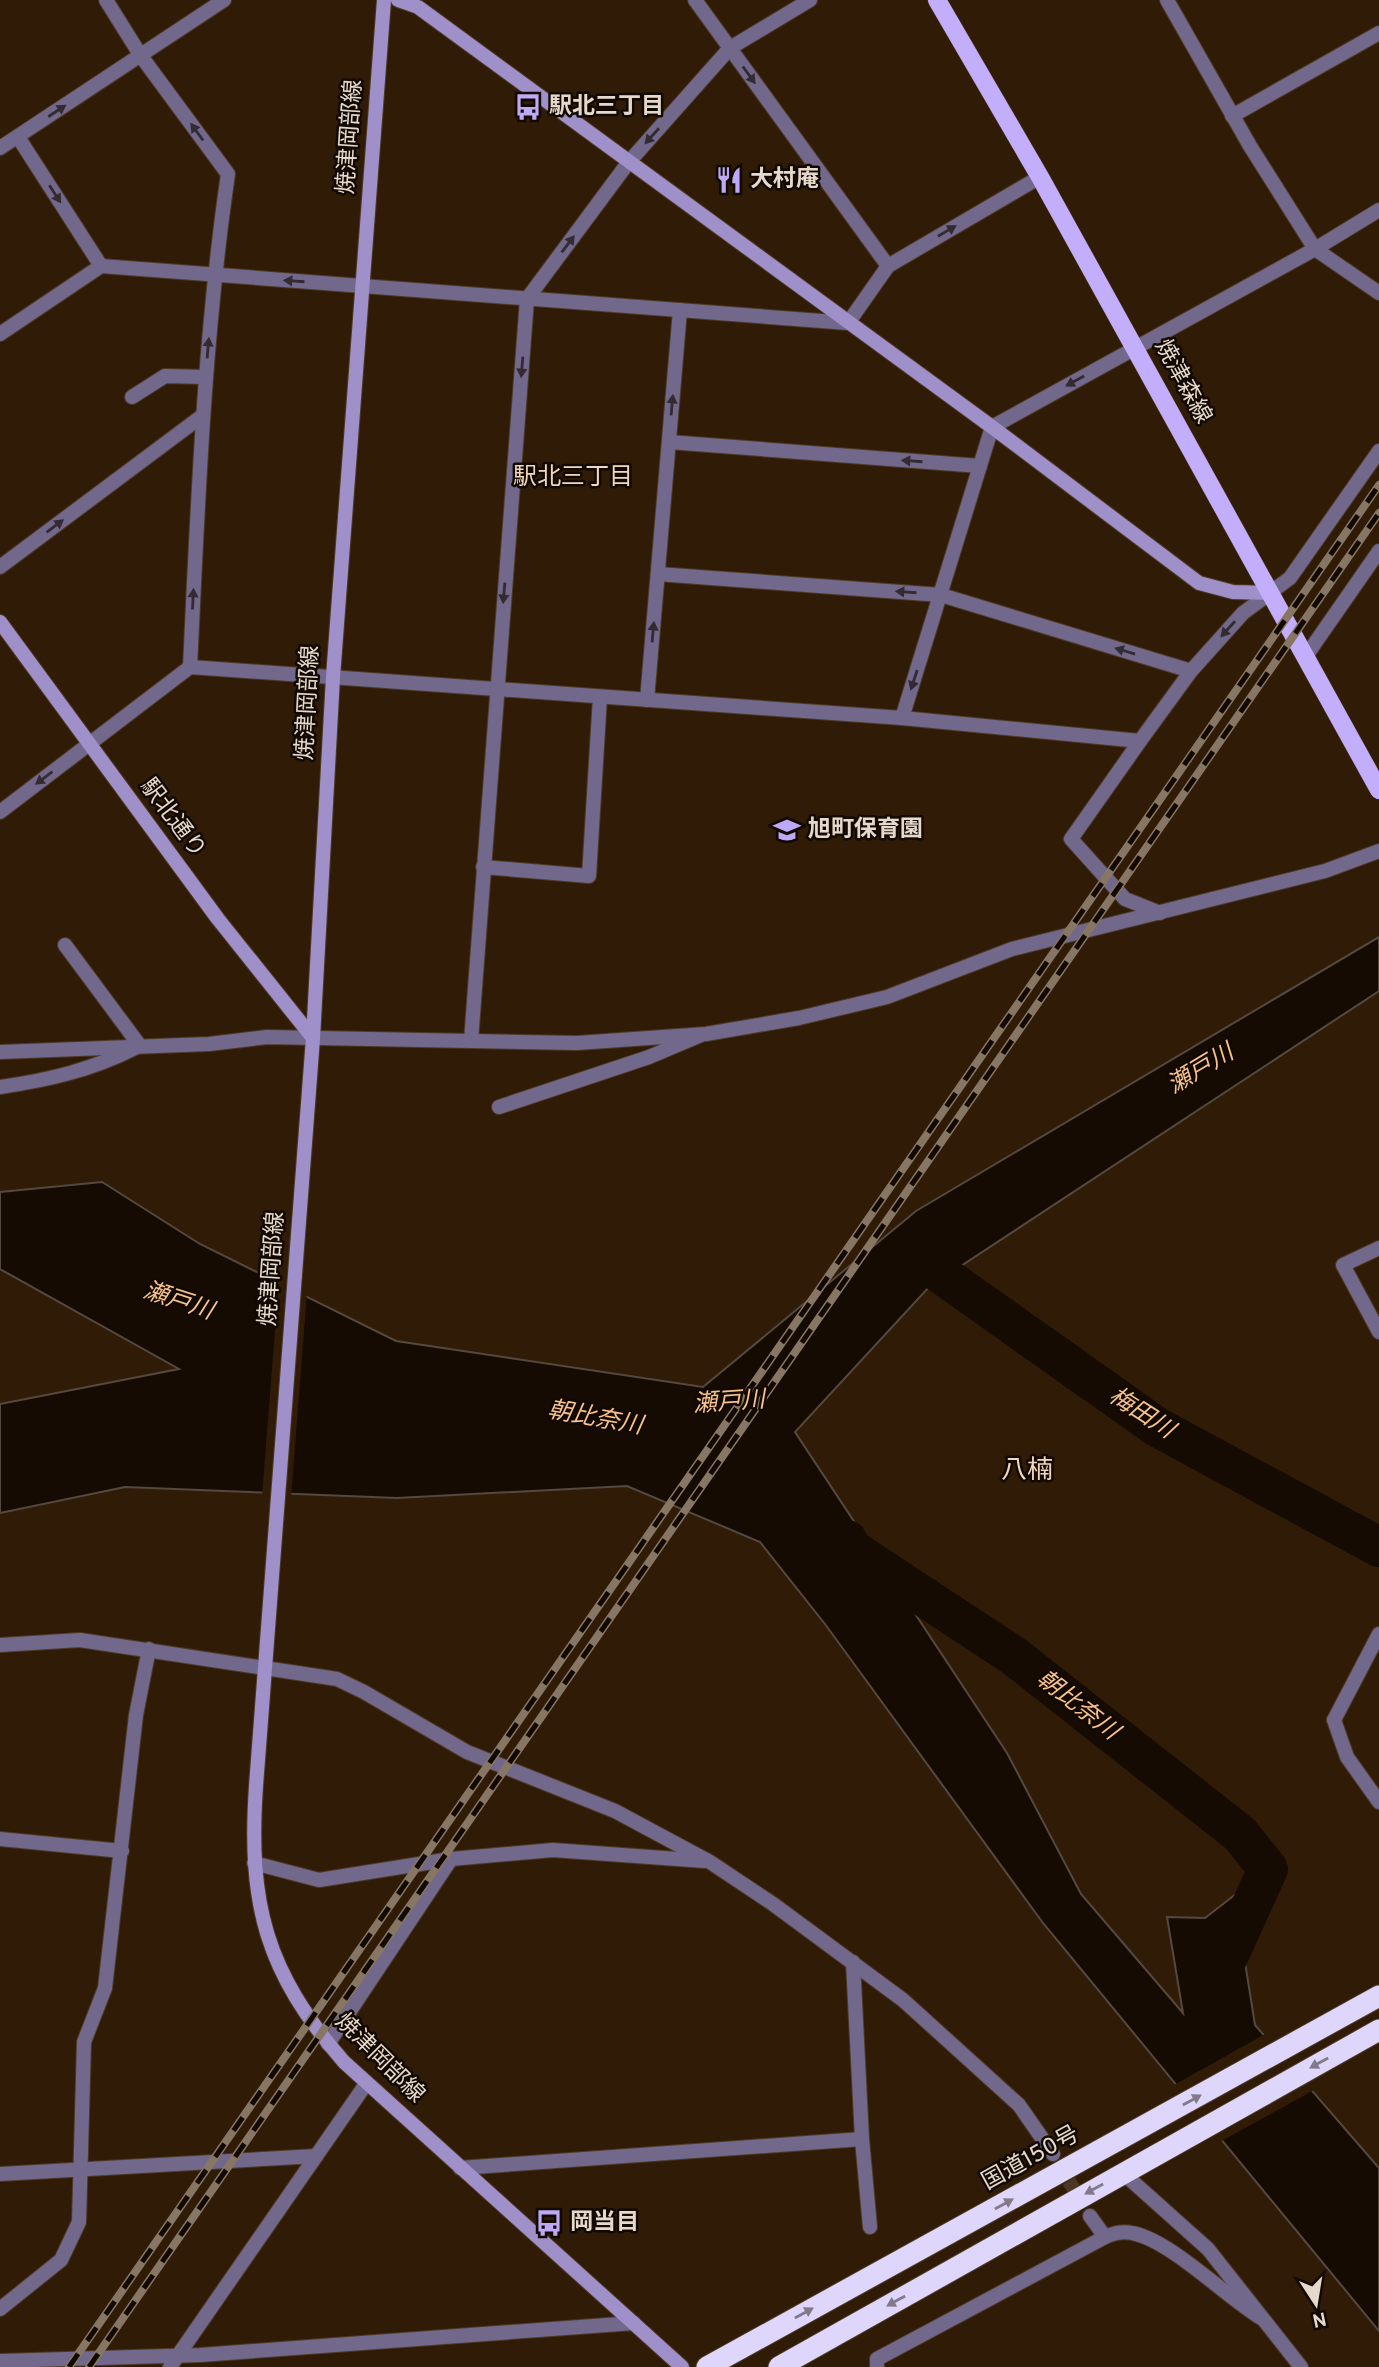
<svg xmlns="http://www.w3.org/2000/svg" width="1379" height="2367" viewBox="0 0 1379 2367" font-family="Overpass,'Noto Sans JP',sans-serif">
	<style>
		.water { fill: #150b03; stroke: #54483f; stroke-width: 2 }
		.pier { fill: #301c06 }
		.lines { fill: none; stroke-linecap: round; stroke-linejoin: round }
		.river { stroke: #150b03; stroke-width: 40 }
		.street-tunnel { stroke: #4b3824; stroke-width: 14; stroke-dasharray: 14 7; stroke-linecap: butt }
		.lane-casing { stroke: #4d3a26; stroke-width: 16 }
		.street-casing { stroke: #4d3a26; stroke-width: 16 }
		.secondary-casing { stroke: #4d3a26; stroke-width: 16 }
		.primary-casing { stroke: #4d3a26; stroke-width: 19 }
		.highway-casing { stroke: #4d3a26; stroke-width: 23 }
		.lane { stroke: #71688c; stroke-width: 14 }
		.street { stroke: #71688c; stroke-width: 14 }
		.secondary { stroke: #9f90ca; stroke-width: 14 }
		.primary { stroke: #c2aefb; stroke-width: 18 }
		.highway { stroke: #ded6fb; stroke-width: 21 }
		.rail-casing { stroke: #877664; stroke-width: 8 }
		.rail { stroke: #110902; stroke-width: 5; stroke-dasharray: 16; stroke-linecap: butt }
		.oneway { fill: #332a32 }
		.oneway2 { fill: #827a8b }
		.labels { text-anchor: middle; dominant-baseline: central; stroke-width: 5; stroke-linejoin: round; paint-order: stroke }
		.poi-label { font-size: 23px; font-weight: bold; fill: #e6d8cb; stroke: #110902; text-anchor: start }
		.street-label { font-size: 23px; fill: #e6d8cb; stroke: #110902 }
		.neighbourhood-label { font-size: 24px; fill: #f2d7bc; stroke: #110902 }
		.water-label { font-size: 24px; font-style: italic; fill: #f8c28a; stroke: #110902 }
		.quarter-label { font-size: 26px; fill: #f2d7bc; stroke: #110902 }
	</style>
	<rect width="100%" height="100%" fill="#301c06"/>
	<polygon class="water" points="1379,937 1379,991 929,1287 795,1432 1007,1753 1081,1894 1183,2013 1167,1917 1205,1918 1268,1869 1240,1931 1255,2025 1379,2168 1379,2331 1043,1923 825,1624 760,1542 627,1486 397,1498 125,1487 0,1513 0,1404 179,1369 0,1269 0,1192 102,1182 200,1244 396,1341 703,1387 916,1211"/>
	<g class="pier">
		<polygon points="279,1279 307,1293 291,1497 262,1496"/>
		<polygon points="1267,2033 1316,2089 1218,2143 1172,2086"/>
	</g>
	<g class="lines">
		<g class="river">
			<polyline points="917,1257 1157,1427 1379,1547"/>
			<polyline points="847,1540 853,1550 1014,1656 1240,1834 1268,1869 1218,1979"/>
		</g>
		<polyline class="street-tunnel" points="1058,2163 1084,2206"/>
		<defs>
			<g id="lane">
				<polyline points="1140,741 1071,839 1125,899 1160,913"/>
				<polyline points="499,1107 649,1057 701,1035"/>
				<polyline points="1334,1720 1347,1757 1379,1802"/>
			</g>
			<g id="street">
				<path d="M106,0L141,56L228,174C204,338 198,502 190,667"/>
				<polyline points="695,0 888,266"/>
				<polyline points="1167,0 1250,146 1315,249 1379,293"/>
				<polyline points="1232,116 1379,33"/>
				<polyline points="0,148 224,0"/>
				<polyline points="101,266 848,323 888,266 1040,177"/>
				<polyline points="0,334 101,266 18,137"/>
				<polyline points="132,397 165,376 205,377"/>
				<polyline points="669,442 980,466"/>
				<polyline points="0,567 202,416"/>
				<polyline points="658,574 941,595 1191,671"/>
				<polyline points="1306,656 1379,551"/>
				<polyline points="647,700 680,310"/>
				<polyline points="902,718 992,427 1315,249 1379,210"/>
				<polyline points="0,812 190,667 902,718 1140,741 1191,671 1243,613 1290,578 1379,451"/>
				<polyline points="483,867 589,876 600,697"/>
				<polyline points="65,945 140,1046"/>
				<polyline points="471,1041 527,299 628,163 730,48 810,0"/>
				<polyline points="0,1052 209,1044 267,1037 577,1043 706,1034 799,1018 887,997 1012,949 1325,871 1379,851"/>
				<path d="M0,1087C49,1080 91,1070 135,1048"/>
				<polyline points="1379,1248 1343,1265 1379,1332"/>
				<polyline points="0,1645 80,1640 337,1679 364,1692 467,1752 615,1811 710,1862 773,1904 903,2000 1019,2105 1053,2154"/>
				<polyline points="1334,1720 1379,1634"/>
				<polyline points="0,1839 122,1851"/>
				<polyline points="451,1859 553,1850 705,1861"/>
				<polyline points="254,1863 319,1880 451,1859 328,2044"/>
				<polyline points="853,1962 862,2139 870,2227"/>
				<polyline points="460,2168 862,2139"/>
				<polyline points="1123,2173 1208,2249 1301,2367"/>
				<polyline points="0,2174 316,2156"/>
				<path d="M1090,2216L1105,2237C1114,2233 1123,2231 1132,2233C1170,2240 1225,2296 1261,2318"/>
				<polyline points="0,2309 61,2260 79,2222 84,2042 105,1988 136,1715 149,1649"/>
				<polyline points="0,2361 200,2355 634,2323"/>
				<polyline points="170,2367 366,2084"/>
				<polyline points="877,2367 877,2359 1105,2237"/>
			</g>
			<g id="secondary">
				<path d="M384,0L333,677L313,1038L256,1786C248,1904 265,1971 344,2062L682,2367"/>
				<polyline points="398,0 418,7 992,427 1199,583 1233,592 1271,593"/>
				<polyline points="0,622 218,919 313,1038"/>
			</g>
			<polyline id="primary" points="937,0 1040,177 1379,790"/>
			<g id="highway">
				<polyline points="707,2367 1379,1996"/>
				<polyline points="779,2367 1379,2030"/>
			</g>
		</defs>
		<use href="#lane" class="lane-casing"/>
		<use href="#street" class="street-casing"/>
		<use href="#secondary" class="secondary-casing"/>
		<use href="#primary" class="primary-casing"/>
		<use href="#highway" class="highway-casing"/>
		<use href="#lane" class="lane"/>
		<use href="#street" class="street"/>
		<use href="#secondary" class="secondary"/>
		<use href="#primary" class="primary"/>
		<use href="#highway" class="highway"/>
		<defs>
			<g id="rail">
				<polyline points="69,2367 1379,485"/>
				<polyline points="89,2367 1379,513"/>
			</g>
		</defs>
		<use href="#rail" class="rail-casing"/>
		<use href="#rail" class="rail"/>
	</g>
	<defs><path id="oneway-solid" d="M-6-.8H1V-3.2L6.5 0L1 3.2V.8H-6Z" transform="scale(1.75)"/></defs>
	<g class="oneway">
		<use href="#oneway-solid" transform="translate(749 75) rotate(54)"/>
		<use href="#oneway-solid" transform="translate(57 111) rotate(-33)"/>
		<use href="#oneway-solid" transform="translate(197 132) rotate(-126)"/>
		<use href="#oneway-solid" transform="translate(652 136) rotate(132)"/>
		<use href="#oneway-solid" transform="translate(55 194) rotate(57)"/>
		<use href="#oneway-solid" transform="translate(947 231) rotate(-30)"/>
		<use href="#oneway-solid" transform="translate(568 244) rotate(-53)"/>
		<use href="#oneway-solid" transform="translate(294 281) rotate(-176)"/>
		<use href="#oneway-solid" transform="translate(208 348) rotate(-85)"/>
		<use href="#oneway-solid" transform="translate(522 367) rotate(95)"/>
		<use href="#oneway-solid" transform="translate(1075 381) rotate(151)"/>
		<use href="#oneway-solid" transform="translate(672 405) rotate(-85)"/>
		<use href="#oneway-solid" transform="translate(912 461) rotate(-176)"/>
		<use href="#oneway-solid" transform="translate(55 526) rotate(-37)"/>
		<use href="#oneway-solid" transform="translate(906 592) rotate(-176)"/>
		<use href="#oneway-solid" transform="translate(504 593) rotate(95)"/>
		<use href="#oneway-solid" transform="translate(193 599) rotate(-87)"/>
		<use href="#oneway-solid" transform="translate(1228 629) rotate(132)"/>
		<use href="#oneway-solid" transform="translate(653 632) rotate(-85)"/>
		<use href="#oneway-solid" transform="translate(1125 651) rotate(-163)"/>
		<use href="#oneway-solid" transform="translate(914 680) rotate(108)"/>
		<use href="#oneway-solid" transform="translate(44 778) rotate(143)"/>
	</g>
	<g class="oneway2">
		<use href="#oneway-solid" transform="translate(1319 2063) rotate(151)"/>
		<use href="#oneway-solid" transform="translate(1192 2100) rotate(-29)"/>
		<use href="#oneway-solid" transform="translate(1094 2189) rotate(151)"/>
		<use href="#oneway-solid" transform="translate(1004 2204) rotate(-29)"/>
		<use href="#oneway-solid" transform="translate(896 2301) rotate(151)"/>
		<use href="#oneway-solid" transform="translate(804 2313) rotate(-29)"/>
	</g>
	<defs>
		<symbol id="bus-bare" viewBox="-9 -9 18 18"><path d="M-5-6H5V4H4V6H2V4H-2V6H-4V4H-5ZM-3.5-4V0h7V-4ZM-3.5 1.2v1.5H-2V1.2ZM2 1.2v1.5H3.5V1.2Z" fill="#bda9f5" stroke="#110902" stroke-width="2.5" paint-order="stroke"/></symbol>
		<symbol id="restaurant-bare" viewBox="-9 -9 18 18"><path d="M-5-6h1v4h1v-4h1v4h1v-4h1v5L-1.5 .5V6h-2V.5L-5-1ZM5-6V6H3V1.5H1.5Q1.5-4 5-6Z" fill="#bda9f5" stroke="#110902" stroke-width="2.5" paint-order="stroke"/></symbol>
		<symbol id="school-bare" viewBox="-9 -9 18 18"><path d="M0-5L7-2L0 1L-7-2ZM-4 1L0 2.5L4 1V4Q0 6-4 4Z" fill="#bda9f5" stroke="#110902" stroke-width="2.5" paint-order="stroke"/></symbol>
	</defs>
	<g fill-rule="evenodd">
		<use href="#bus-bare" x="509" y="88" width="38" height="38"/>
		<use href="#restaurant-bare" x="710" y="161" width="38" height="38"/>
		<use href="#school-bare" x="768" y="811" width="38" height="38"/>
		<use href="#bus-bare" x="530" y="2204" width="38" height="38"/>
	</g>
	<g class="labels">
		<g class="poi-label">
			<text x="549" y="107">駅北三丁目</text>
			<text x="750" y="180">大村庵</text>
			<text x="808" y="830">旭町保育園</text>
			<text x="570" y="2223">岡当目</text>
		</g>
		<g class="street-label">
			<text transform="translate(351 137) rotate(-86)">焼津岡部線</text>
			<text transform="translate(1182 382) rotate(61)">焼津森線</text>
			<text transform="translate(309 703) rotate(-87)">焼津岡部線</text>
			<text transform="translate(172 819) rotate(53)">駅北通り</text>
			<text transform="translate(273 1269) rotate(-86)">焼津岡部線</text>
			<text transform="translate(379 2059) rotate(45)">焼津岡部線</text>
			<text transform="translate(1031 2159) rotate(-29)">国道150号</text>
		</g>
		<g class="neighbourhood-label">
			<text x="573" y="478">駅北三丁目</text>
		</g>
		<g class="water-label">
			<text transform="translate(1201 1070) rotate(-31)">瀬戸川</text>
			<text transform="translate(178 1302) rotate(18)">瀬戸川</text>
			<text transform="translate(729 1403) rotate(-4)">瀬戸川</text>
			<text transform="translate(1141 1414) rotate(33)">梅田川</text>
			<text transform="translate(595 1419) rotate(10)">朝比奈川</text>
			<text transform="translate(1077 1706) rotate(38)">朝比奈川</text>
		</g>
		<g class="quarter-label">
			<text x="1027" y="1471">八楠</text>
		</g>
	</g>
	<g transform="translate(1316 2304) rotate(168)" stroke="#110902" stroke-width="5" paint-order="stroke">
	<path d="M0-5L12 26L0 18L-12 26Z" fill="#e6d8cb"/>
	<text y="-10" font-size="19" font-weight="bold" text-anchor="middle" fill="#e6d8cb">N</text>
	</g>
</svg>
